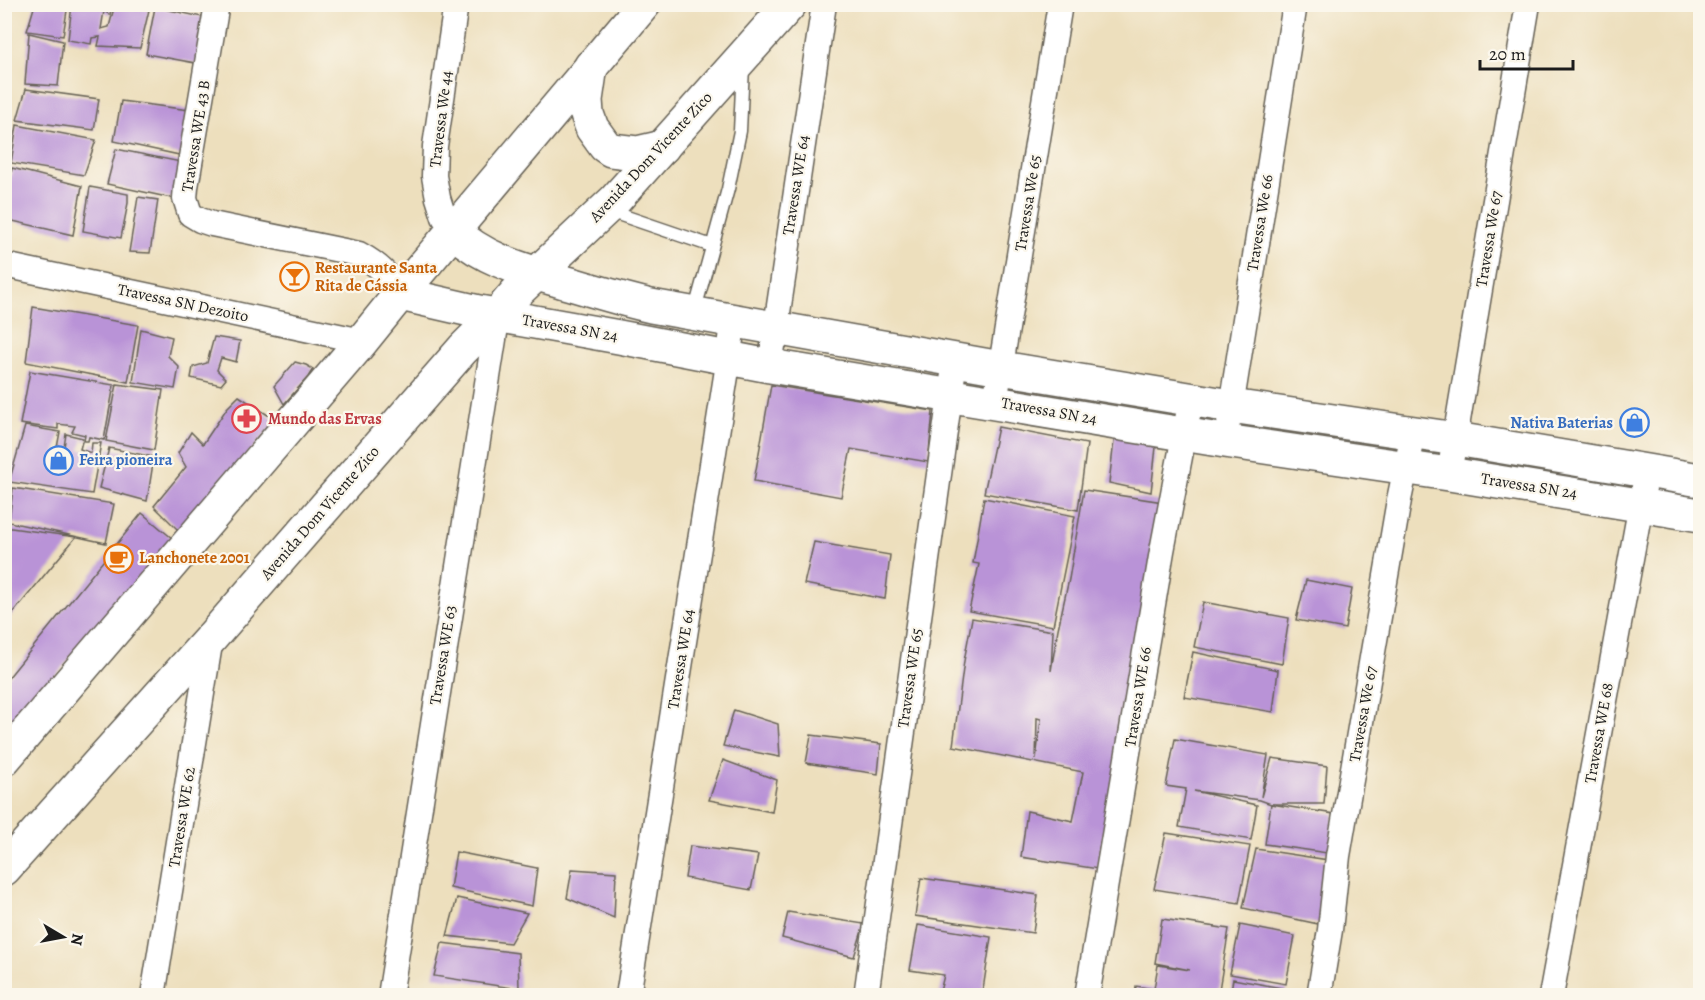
<svg xmlns="http://www.w3.org/2000/svg" width="1705" height="1000" viewBox="0 0 1705 1000" font-family="Alegreya,serif">
	<style>
		.building { fill: #b993d7; fill-rule: evenodd }
		.lines { fill: none; stroke-linecap: round; stroke-linejoin: round }
		.service-casing { stroke: #656054; stroke-width: 15 }
		.minor-casing { stroke: #656054; stroke-width: 27 }
		.primary-casing { stroke: #656054; stroke-width: 36 }
		.service { stroke: #fff; stroke-width: 12 }
		.minor { stroke: #fff; stroke-width: 24 }
		.primary { stroke: #fff; stroke-width: 33 }
		.labels { text-anchor: middle; dominant-baseline: central; stroke-width: 4.5; stroke-linejoin: round; paint-order: stroke }
		.street-label { font-size: 16px; fill: #1c1c1c; stroke: #fbf7ec }
		.food-label { font-size: 16px; font-weight: bold; fill: #c56008; stroke: #fbf7ec; text-anchor: start }
		.health-label { font-size: 16px; font-weight: bold; fill: #be3a42; stroke: #fbf7ec; text-anchor: start }
		.shop-label { font-size: 16px; font-weight: bold; fill: #366cbe; stroke: #fbf7ec; text-anchor: end }
	</style>
	<rect width="100%" height="100%" fill="#fbf7ec"/>
	<filter id="ink" filterUnits="userSpaceOnUse"><feTurbulence type="fractalNoise" baseFrequency=".0167" numOctaves="2"/><feDisplacementMap in="SourceGraphic" scale="12" xChannelSelector="R" yChannelSelector="G"/><feConvolveMatrix kernelMatrix="1 2 1 2 8 2 1 2 1" color-interpolation-filters="sRGB"/></filter>
	<filter id="wash" filterUnits="userSpaceOnUse"><feTurbulence type="fractalNoise" baseFrequency=".008" numOctaves="4" result="noise"/><feDisplacementMap in="SourceGraphic" scale="24" xChannelSelector="R" yChannelSelector="G"/><feGaussianBlur stdDeviation="1.35" result="paint"/><feColorMatrix in="noise" values="0 0 0 0 0 0 0 0 0 0 0 0 0 0 0 0 0 1.4 0 .05"/><feComposite in="paint" operator="in"/></filter>
	<g filter="url(#wash)">
		<rect width="100%" height="100%" fill="#eddfbd"/>
		<g id="blocks">
			<g class="building">
				<polygon points="35,4 68,4 63,36 27,31"/>
				<polygon points="72,4 112,4 110,15 104,11 101,29 109,27 115,4 124,4 149,10 140,48 98,46 100,37 92,38 91,44 68,40"/>
				<polygon points="168,4 212,4 211,12 167,7"/>
				<polygon points="155,7 207,18 201,64 146,54"/>
				<polygon points="29,33 63,41 58,86 25,84"/>
				<polygon points="26,89 99,99 94,130 17,120"/>
				<polygon points="121,101 189,110 184,156 114,141"/>
				<polygon points="17,125 96,140 84,175 11,163"/>
				<polygon points="116,149 181,162 176,199 107,184"/>
				<polygon points="12,168 82,186 73,235 4,219 4,207"/>
				<polygon points="90,187 128,194 128,203 121,238 83,231"/>
				<polygon points="138,197 158,200 150,253 129,252"/>
				<polygon points="33,307 138,325 128,382 26,362"/>
				<polygon points="141,329 172,337 168,356 179,367 175,389 133,382"/>
				<polygon points="214,337 240,341 236,362 221,358 217,370 226,379 221,385 191,378 193,367 207,363"/>
				<polygon points="295,362 306,365 313,369 308,377 284,404 274,386"/>
				<polygon points="30,371 114,385 104,440 89,437 88,441 84,441 85,435 72,432 75,426 58,424 58,429 20,424"/>
				<polygon points="117,384 163,390 154,450 106,441"/>
				<polygon points="771,385 933,411 928,462 851,449 841,497 754,481"/>
				<polygon points="239,396 277,421 180,532 154,506 186,467 178,453 191,432 203,444 227,408"/>
				<polygon points="25,426 60,432 55,458 62,460 66,434 83,438 80,449 91,453 92,443 101,443 92,494 9,482"/>
				<polygon points="998,427 1087,444 1078,510 984,493"/>
				<polygon points="1115,433 1157,438 1151,492 1109,483"/>
				<polygon points="109,448 154,457 147,501 99,488"/>
				<polygon points="13,488 114,504 106,543 9,522"/>
				<path d="M1084,490L1163,502L1098,869L1021,857L1027,811L1073,821L1083,772L953,746L964,661L972,618L1053,631L1051,671L1058,629L1069,579ZM1037,718L1041,719L1036,760Z"/>
				<polygon points="984,498 1075,516 1053,626 969,611 979,564 973,563"/>
				<polygon points="142,513 173,539 4,735 4,683"/>
				<polygon points="4,527 76,537 4,624"/>
				<polygon points="814,542 890,555 885,599 804,584"/>
				<polygon points="1306,580 1352,589 1345,629 1296,620"/>
				<polygon points="1203,602 1289,618 1282,664 1194,647"/>
				<polygon points="1193,652 1278,670 1273,712 1184,697"/>
				<polygon points="734,710 778,724 780,757 723,746"/>
				<polygon points="811,735 881,744 878,774 806,763"/>
				<polygon points="1175,739 1268,755 1261,797 1272,758 1327,766 1324,804 1271,804 1260,800 1194,791 1257,805 1251,840 1179,827 1186,789 1166,786"/>
				<polygon points="723,760 777,780 772,812 709,800"/>
				<polygon points="1271,804 1334,814 1334,854 1265,844"/>
				<polygon points="1166,833 1250,846 1239,903 1154,889"/>
				<polygon points="690,846 758,855 751,890 685,878"/>
				<polygon points="1256,849 1328,860 1323,925 1243,908"/>
				<polygon points="456,852 537,868 532,906 450,888"/>
				<polygon points="572,869 616,872 614,918 567,898"/>
				<polygon points="921,878 1038,895 1033,933 915,916"/>
				<polygon points="457,898 527,913 510,943 447,936"/>
				<polygon points="788,912 864,924 854,957 782,938"/>
				<polygon points="1162,919 1229,929 1218,996 1135,996 1136,986 1154,989 1158,965 1190,970 1155,963"/>
				<polygon points="918,925 991,937 982,996 939,996 944,975 910,970"/>
				<polygon points="1240,925 1295,936 1286,984 1230,974"/>
				<polygon points="442,943 518,953 519,989 434,976"/>
				<polygon points="1233,979 1287,989 1286,996 1230,996"/>
				<polygon points="1023,990 1046,994 1046,996 1022,996"/>
			</g>
		</g>
	</g>
	<g filter="url(#ink)">
		<use href="#blocks" fill-opacity="0" stroke="#656054" stroke-width="1.5"/>
		<g class="lines">
			<defs>
				<g id="service">
					<polyline points="609,211 712,246"/>
					<polyline points="694,313 728,189 740,131 743,66"/>
				</g>
				<g id="minor">
					<path d="M217,4L186,187L185,198L190,214L200,220L212,224L359,254C379,265 388,274 400,294"/>
					<polyline points="453,231 444,217 438,198 434,176 435,146 456,4"/>
					<polyline points="4,265 362,341"/>
					<polyline points="770,366 824,4"/>
					<polyline points="995,402 1060,4"/>
					<polyline points="1229,420 1295,4"/>
					<polyline points="1449,474 1528,4"/>
					<polyline points="153,996 211,638"/>
					<polyline points="390,996 498,314"/>
					<polyline points="628,996 729,357 733,321"/>
					<polyline points="866,996 955,360"/>
					<polyline points="1087,996 1162,551 1191,399"/>
					<polyline points="1319,996 1330,930 1338,856 1399,500 1413,433"/>
					<polyline points="1551,996 1647,471"/>
				</g>
				<g id="primary">
					<polyline points="591,66 586,100 587,114 592,128 605,146 611,150 637,153 663,147"/>
					<path d="M453,231C485,260 521,269 561,281C591,290 620,299 651,306L1001,368L1231,406L1456,439L1700,480"/>
					<polyline points="400,294 479,312 619,337 770,366 1225,441 1449,474 1700,515"/>
					<polyline points="4,759 362,341 400,294 644,4"/>
					<polyline points="4,869 211,638 463,349 498,314 516,293 615,200 790,4"/>
				</g>
			</defs>
			<use href="#service" class="service-casing"/>
			<use href="#minor" class="minor-casing"/>
			<use href="#primary" class="primary-casing"/>
			<use href="#service" class="service"/>
			<use href="#minor" class="minor"/>
			<use href="#primary" class="primary"/>
		</g>
	</g>
	<defs>
		<symbol id="bar-ring" viewBox="-11 -11 22 22"><circle r="9.5" fill="#fbf7ec" stroke="#e8710a" stroke-width="1.5"/><path d="M-6-5H6L.8 .8V4.5H3.5V6h-7V4.5H-.8V.8Z" fill="#e8710a"/></symbol>
		<symbol id="pharmacy-ring" viewBox="-11 -11 22 22"><circle r="9.5" fill="#fbf7ec" stroke="#e0444e" stroke-width="1.5"/><path d="M-2-6h4v4h4v4h-4v4h-4v-4h-4v-4h4Z" fill="#e0444e"/></symbol>
		<symbol id="shop-ring" viewBox="-11 -11 22 22"><circle r="9.5" fill="#fbf7ec" stroke="#3f7fe0" stroke-width="1.5"/><path d="M-5-2.5h2.3a2.7 3.5 0 0 1 5.4 0H5L5.5 6h-11ZM-1.5-2.5h3a1.5 2.3 0 0 0-3 0Z" fill="#3f7fe0"/></symbol>
		<symbol id="cafe-ring" viewBox="-11 -11 22 22"><circle r="9.5" fill="#fbf7ec" stroke="#e8710a" stroke-width="1.5"/><path d="M-5.5-4.5H6V0H3Q3 3.5 0 3.5H-2.5Q-5.5 3.5-5.5 0ZM3-3.2v2h1.7v-2ZM-6 4.5H4V6H-6Z" fill="#e8710a"/></symbol>
	</defs>
	<g fill-rule="evenodd">
		<use href="#bar-ring" x="278" y="260" width="33" height="33"/>
		<use href="#pharmacy-ring" x="230" y="402" width="33" height="33"/>
		<use href="#shop-ring" x="1618" y="406" width="33" height="33"/>
		<use href="#shop-ring" x="42" y="444" width="33" height="33"/>
		<use href="#cafe-ring" x="102" y="542" width="33" height="33"/>
	</g>
	<g class="labels">
		<g class="street-label">
			<text transform="translate(441 119) rotate(-83)">Travessa We 44</text>
			<text transform="translate(196 136) rotate(-81)">Travessa WE 43 B</text>
			<text transform="translate(651 157) rotate(-47)">Avenida Dom Vicente Zico</text>
			<text transform="translate(796 185) rotate(-81)">Travessa WE 64</text>
			<text transform="translate(1028 203) rotate(-81)">Travessa We 65</text>
			<text transform="translate(1260 223) rotate(-81)">Travessa We 66</text>
			<text transform="translate(1489 239) rotate(-81)">Travessa We 67</text>
			<text transform="translate(183 303) rotate(12)">Travessa SN Dezoito</text>
			<text transform="translate(570 328) rotate(10)">Travessa SN 24</text>
			<text transform="translate(1049 411) rotate(10)">Travessa SN 24</text>
			<text transform="translate(1529 486) rotate(9)">Travessa SN 24</text>
			<text transform="translate(320 513) rotate(-49)">Avenida Dom Vicente Zico</text>
			<text transform="translate(443 655) rotate(-81)">Travessa WE 63</text>
			<text transform="translate(681 659) rotate(-81)">Travessa WE 64</text>
			<text transform="translate(910 678) rotate(-82)">Travessa WE 65</text>
			<text transform="translate(1138 697) rotate(-81)">Travessa WE 66</text>
			<text transform="translate(1363 714) rotate(-80)">Travessa We 67</text>
			<text transform="translate(1599 733) rotate(-80)">Travessa WE 68</text>
			<text transform="translate(182 817) rotate(-81)">Travessa WE 62</text>
		</g>
		<g class="food-label">
			<text x="315" y="268">Restaurante Santa<tspan x="315" dy="18">Rita de Cássia</tspan></text>
			<text x="139" y="558">Lanchonete 2001</text>
		</g>
		<g class="health-label">
			<text x="268" y="419">Mundo das Ervas</text>
		</g>
		<g class="shop-label">
			<text x="1613" y="423">Nativa Baterias</text>
			<text x="79" y="460" text-anchor="start">Feira pioneira</text>
		</g>
	</g>
	<rect width="1705" height="1000" fill="none" stroke="#fbf7ec" stroke-width="24"/>
	<g transform="translate(63 937) rotate(100)" stroke="#fbf7ec" stroke-width="4.5" paint-order="stroke">
	<path d="M0-4.5L10 22L0 15L-10 22Z" fill="#1c1c1c"/>
	<text y="-9" font-size="16" font-weight="bold" text-anchor="middle" fill="#1c1c1c">N</text>
	</g>
	<path d="M1480 60v9h93v-9" fill="none" stroke="#1c1c1c" stroke-width="3"/>
	<text x="1489" y="60" font-size="18" fill="#1c1c1c" stroke="#fbf7ec" stroke-width="4.5" paint-order="stroke">20 m</text>
</svg>
